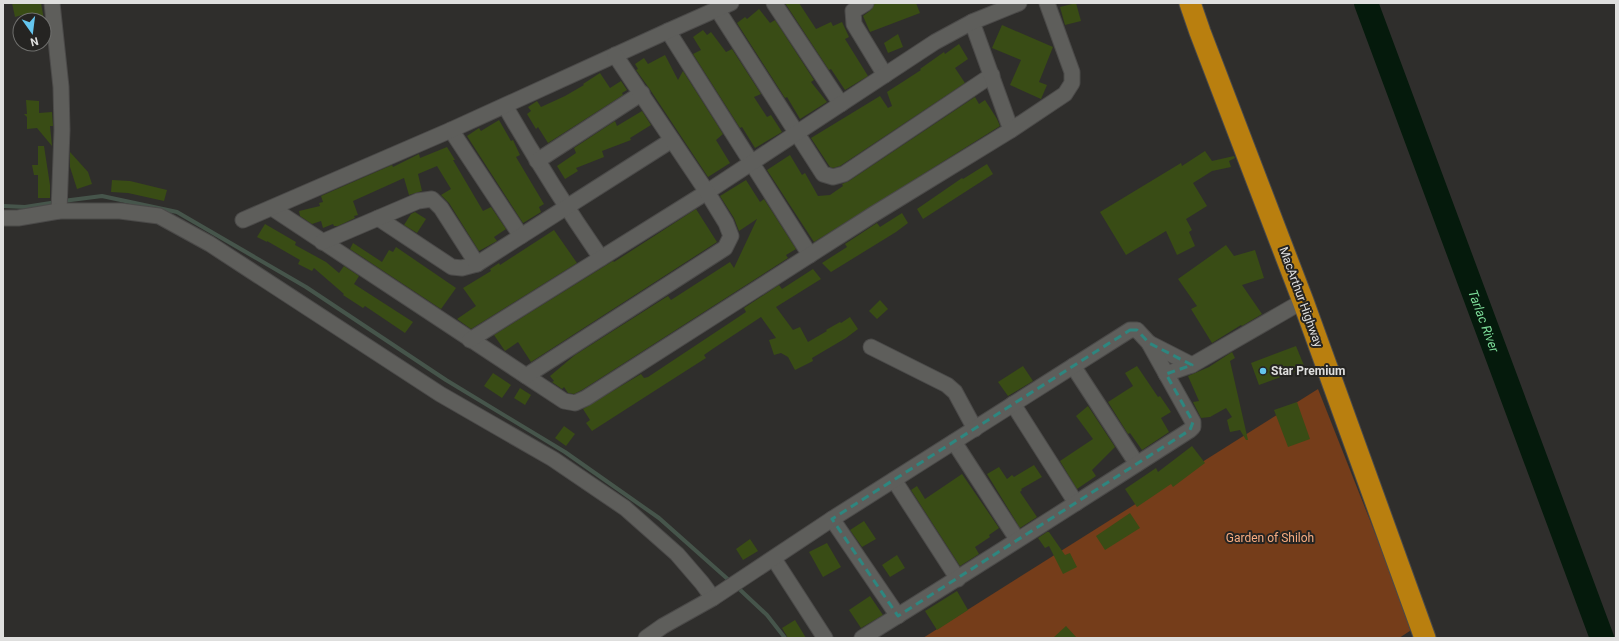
<svg xmlns="http://www.w3.org/2000/svg" width="1619" height="641" viewBox="0 0 1619 641" font-family="Roboto,sans-serif">
	<style>
		.green { fill: #753d1a }
		.lines { fill: none; stroke-linecap: round; stroke-linejoin: round }
		.stream { stroke: #46554b; stroke-width: 4 }
		.river { stroke: #051a0c; stroke-width: 24 }
		.building { fill: #394c15 }
		.minor-casing { stroke: #4b4a49; stroke-width: 17 }
		.highway-casing { stroke: #4b4a49; stroke-width: 23 }
		.minor { stroke: #5e5e5b; stroke-width: 15 }
		.highway { stroke: #b97f0f; stroke-width: 21 }
		.marked { fill: none; stroke: #2e867f; stroke-width: 3; stroke-dasharray: 8 5; stroke-linejoin: round }
		.poi-dot { fill: #64c5ee; stroke: #252422; stroke-width: 1.5 }
		.labels { text-anchor: middle; dominant-baseline: central; stroke-width: 4; stroke-linejoin: round; paint-order: stroke }
		.street-label { font-size: 12px; fill: #dfdfde; stroke: #252422 }
		.poi-label { font-size: 12px; font-weight: bold; fill: #dfdfde; stroke: #252422; text-anchor: start }
		.park-label { font-size: 12px; fill: #f7ac80; stroke: #252422 }
		.water-label { font-size: 13px; font-style: italic; fill: #7ddd99; stroke: #252422 }
	</style>
	<rect width="100%" height="100%" fill="#2f2e2c"/>
	<polygon class="green" points="1318,389 1413,629 1399,638 923,638"/>
	<g class="lines">
		<g class="stream">
			<polyline points="63,201 102,196 177,212 306,287 446,380 565,452 659,518 731,582"/>
			<polyline points="3,206 25,207 57,202"/>
			<polyline points="736,586 767,615 785,638"/>
		</g>
		<path class="river" id="s1" d="M1366,3L1602,638"/>
	</g>
	<g class="building">
		<polygon points="12,3 41,3 44,20 22,20 22,15 15,17"/>
		<polygon points="785,3 799,3 816,29 831,22 833,26 842,22 849,37 845,39 868,76 845,90 831,69 829,70"/>
		<polygon points="875,3 916,3 920,13 870,32 863,16 871,10"/>
		<polygon points="1076,3 1081,21 1065,25 1060,7"/>
		<polygon points="759,9 770,23 775,20 814,80 811,82 827,102 800,119 787,97 785,98 737,23 745,17 747,19"/>
		<polygon points="1002,25 1053,47 1039,82 1047,85 1041,99 1010,85 1021,60 992,48"/>
		<polygon points="703,30 707,35 711,32 726,52 732,49 761,94 754,97 767,117 771,115 782,132 755,148 742,127 740,128 693,54 701,50 693,37"/>
		<polygon points="898,34 903,47 888,53 884,43"/>
		<polygon points="959,44 968,59 955,68 965,83 840,166 833,168 830,167 811,138 880,96 888,108 892,106 887,92 921,70 920,69 944,52 945,54"/>
		<polygon points="665,55 678,80 683,71 723,134 716,140 730,163 708,177 649,88 636,70 638,69 635,64 644,58 648,64"/>
		<polygon points="600,73 610,88 621,81 627,90 622,93 623,95 548,143 538,127 536,129 527,114 531,111 528,107 537,101 541,107 565,96 584,85 583,84"/>
		<polygon points="975,97 979,104 985,100 997,119 1000,126 814,242 767,170 790,155 802,175 805,173 818,196 830,195 843,186 842,184 849,181"/>
		<polygon points="26,100 39,101 39,113 52,112 53,126 50,126 52,146 37,128 27,129 27,117 24,114 27,114"/>
		<polygon points="642,111 651,125 630,138 631,140 602,151 604,157 576,168 578,171 565,179 557,166 576,153 574,148 615,121 617,126"/>
		<polygon points="499,120 511,141 513,140 520,155 516,157 544,204 539,207 541,212 523,223 467,136 479,128 481,131"/>
		<polygon points="38,146 44,146 50,185 50,198 38,198 38,175 34,175 32,165 38,165"/>
		<polygon points="447,147 455,160 453,160 483,211 491,207 506,229 494,237 497,241 479,251 449,203 441,195 451,189 437,166 418,174 422,191 409,195 404,178 353,201 358,215 354,216 355,218 338,226 334,226 333,224 323,228 321,221 312,224 300,216 299,211 320,206 319,203 323,202 321,196 392,165 393,167 419,154 420,158"/>
		<polygon points="1205,151 1212,161 1234,156 1235,158 1229,161 1231,167 1212,171 1193,183 1207,206 1186,219 1192,230 1189,232 1195,246 1177,255 1166,231 1126,255 1100,212 1181,163 1182,166"/>
		<polygon points="70,152 88,172 92,184 77,189 70,167"/>
		<polygon points="987,164 993,174 923,219 917,209 962,178 963,179"/>
		<polygon points="112,180 130,181 167,190 164,201 128,193 111,192"/>
		<polygon points="746,180 760,202 764,199 796,249 786,255 788,258 582,390 574,394 568,393 564,387 562,389 552,382 554,381 550,376 575,355 668,296 671,300 730,262 734,268 757,219 739,231 734,218 720,196"/>
		<polygon points="696,209 717,242 531,362 518,342 505,351 494,335 613,261 614,262"/>
		<polygon points="415,212 426,219 417,233 404,225 411,214"/>
		<polygon points="902,213 908,223 896,232 831,272 822,263 847,247 845,244 877,223 880,227"/>
		<polygon points="265,224 296,242 295,245 326,262 339,273 344,266 359,276 354,284 413,322 405,333 365,306 363,308 343,295 344,294 314,268 312,271 298,264 300,260 267,241 267,242 257,237"/>
		<polygon points="554,230 577,263 471,329 457,319 476,306 463,288 491,271 490,269 499,263 500,265"/>
		<polygon points="353,243 382,262 389,250 393,252 396,247 456,288 441,309 350,249"/>
		<polygon points="1226,245 1234,256 1255,250 1264,278 1242,285 1262,314 1242,326 1241,325 1212,343 1191,309 1197,306 1178,279"/>
		<polygon points="813,269 821,279 776,307 793,330 800,327 808,342 827,331 826,330 840,322 841,323 850,317 858,329 846,338 812,358 813,361 795,370 788,357 781,353 774,355 769,340 776,338 761,317 714,348 704,355 706,358 684,372 592,431 586,423 590,420 583,409 641,374 644,378 648,377 746,312 744,308 779,285 782,289"/>
		<polygon points="880,300 888,309 877,319 869,311"/>
		<polygon points="1296,346 1305,368 1259,385 1251,363"/>
		<polygon points="1232,352 1235,358 1230,361 1248,440 1246,440 1240,430 1230,432 1227,420 1232,417 1226,408 1210,417 1201,418 1193,402 1199,401 1188,376 1209,367"/>
		<polygon points="1023,366 1033,381 1008,396 998,382"/>
		<polygon points="1137,366 1158,397 1160,396 1171,412 1161,418 1169,432 1142,450 1130,433 1128,434 1108,402 1133,386 1125,373"/>
		<polygon points="493,373 511,385 502,398 484,386"/>
		<polygon points="520,388 531,395 525,405 514,398"/>
		<polygon points="1297,402 1310,439 1288,447 1274,410"/>
		<polygon points="1088,406 1115,447 1092,470 1096,476 1077,489 1060,461 1093,439 1076,416"/>
		<polygon points="564,426 575,434 566,446 555,438"/>
		<polygon points="1192,446 1205,463 1173,487 1171,484 1137,507 1125,489 1156,468 1158,472"/>
		<polygon points="1034,465 1042,477 1021,489 1022,490 1020,492 1037,517 1020,528 987,474 999,467 1007,479 1012,475 1014,477"/>
		<polygon points="962,474 999,528 989,535 990,537 975,547 979,554 960,566 911,490 917,486 925,499"/>
		<polygon points="1130,513 1140,528 1105,550 1096,536"/>
		<polygon points="864,521 876,539 862,547 850,530"/>
		<polygon points="1047,532 1049,532 1065,555 1070,553 1077,567 1063,574 1049,546 1045,548 1038,538"/>
		<polygon points="750,539 758,551 743,560 736,549"/>
		<polygon points="827,543 841,567 823,577 809,552"/>
		<polygon points="897,555 905,568 890,577 882,565"/>
		<polygon points="957,591 968,610 937,630 925,611"/>
		<polygon points="870,596 883,615 861,628 849,610"/>
		<polygon points="795,620 806,638 788,638 782,628"/>
		<polygon points="1066,626 1077,638 1053,638"/>
	</g>
	<g class="lines">
		<defs>
			<g id="minor">
				<polyline points="52,3 61,87 62,130 59,211"/>
				<polyline points="774,3 841,104"/>
				<polyline points="866,3 853,11 854,24 885,75"/>
				<polyline points="717,9 823,174 833,177 844,174 992,75"/>
				<polyline points="972,22 1011,130"/>
				<polyline points="668,31 810,255"/>
				<path d="M505,106C535,158 567,209 601,258"/>
				<polyline points="451,130 521,236"/>
				<polyline points="537,161 642,93"/>
				<polyline points="272,208 564,401 575,403 586,398 874,214 1011,130 1065,94 1072,83 1072,72 1047,3"/>
				<polyline points="3,218 18,218 59,211 120,211 159,216 210,244 440,394 553,459 625,508 677,554 702,583 713,598"/>
				<polyline points="378,218 452,267 462,268 477,264 672,140"/>
				<polyline points="243,220 451,130 668,31 731,3"/>
				<polyline points="322,242 418,201 432,199 441,208 477,264"/>
				<polyline points="470,340 707,192 935,42 972,22 1019,3"/>
				<polyline points="1149,343 1192,365"/>
				<polyline points="871,347 947,385 955,392 975,429"/>
				<polyline points="1073,366 1137,464"/>
				<polyline points="1166,374 1192,365 1303,301"/>
				<polyline points="526,376 725,248 731,236 726,223 707,192 615,55"/>
				<polyline points="1013,404 1076,503"/>
				<polyline points="954,442 1017,539"/>
				<polyline points="894,480 958,579"/>
				<polyline points="832,519 898,616"/>
				<polyline points="774,559 825,638"/>
				<path d="M646,638L663,626L713,598L832,519L1130,330H1137L1149,343L1193,422V427L1190,430C1081,500 972,570 862,638"/>
			</g>
			<polyline id="highway" points="1190,3 1200,32 1303,301 1425,638"/>
		</defs>
		<use href="#minor" class="minor-casing"/>
		<use href="#highway" class="highway-casing"/>
		<use href="#minor" class="minor"/>
		<use href="#highway" class="highway"/>
	</g>
	<path class="marked" d="M1130,330H1137L1149,343L1192,365L1166,374L1193,422L1190,430L898,616L832,519Z"/>
	<circle class="poi-dot" cx="1263" cy="371" r="4"/>
	<g class="labels">
		<g class="street-label">
			<text transform="translate(1301 297) rotate(70)">MacArthur Highway</text>
		</g>
		<g class="poi-label">
			<text x="1271" y="371">Star Premium</text>
		</g>
		<g class="park-label">
			<text x="1270" y="538">Garden of Shiloh</text>
		</g>
		<g class="water-label">
			<text stroke="none"><textPath href="#s1" startOffset="339">Tarlac River</textPath></text>
		</g>
	</g>
	<rect width="1619" height="641" fill="none" stroke="#dfdfde" stroke-width="8"/>
	<g transform="translate(32 32) rotate(166)"><circle r="19" fill="#252422" stroke="#6f6f6d"/>
	<path d="M0-3L7 15L0 10L-7 15Z" fill="#64c5ee"/>
	<text y="-6" font-size="11" font-weight="bold" text-anchor="middle" fill="#dfdfde">N</text>
	</g>
</svg>
